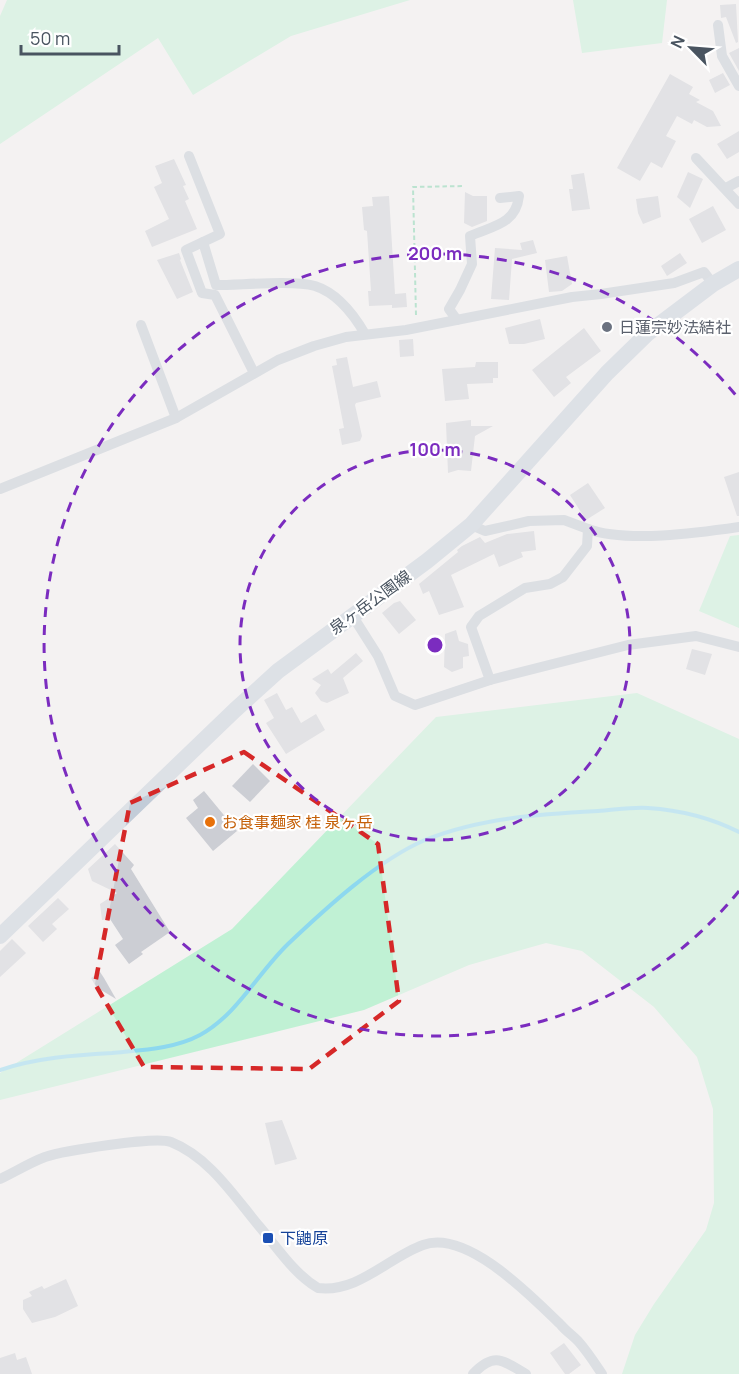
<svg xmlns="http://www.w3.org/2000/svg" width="739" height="1374" viewBox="0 0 739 1374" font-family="Manrope,'Noto Sans JP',sans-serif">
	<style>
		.green { fill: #c0f1d4 }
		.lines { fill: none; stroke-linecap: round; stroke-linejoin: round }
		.stream { stroke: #8dd8ef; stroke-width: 4 }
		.building { fill: #ccced4 }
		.path { stroke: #77d0a7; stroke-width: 2; stroke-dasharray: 4.5 3; stroke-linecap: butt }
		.minor { stroke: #bfc8d1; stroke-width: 10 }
		.secondary { stroke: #c2ccd8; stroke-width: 16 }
		.marked { fill: none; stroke: #d62828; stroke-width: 4.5; stroke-dasharray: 12 8; stroke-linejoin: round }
		.ring { fill: none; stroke: #7b2cbf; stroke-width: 3; stroke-dasharray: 10 8 }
		.worship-dot { fill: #6b7280; stroke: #fff; stroke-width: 2 }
		.food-dot { fill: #e8710a; stroke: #fff; stroke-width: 2 }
		.transit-dot { fill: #1a4fb4; stroke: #fff; stroke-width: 2 }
		.labels { text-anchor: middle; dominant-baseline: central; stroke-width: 4.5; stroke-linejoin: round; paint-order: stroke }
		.worship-label { font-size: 16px; fill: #5b616d; stroke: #fff; text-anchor: start }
		.street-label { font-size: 16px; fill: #495460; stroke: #fff }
		.food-label { font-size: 16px; fill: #c56008; stroke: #fff; text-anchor: start }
		.transit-label { font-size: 16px; fill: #164399; stroke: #fff; text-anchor: start }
		.centre { fill: #7b2cbf; stroke: #fff; stroke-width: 3 }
		.ring-label { font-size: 18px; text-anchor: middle; font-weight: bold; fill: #7b2cbf; stroke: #fff; stroke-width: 4.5; stroke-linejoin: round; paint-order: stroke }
	</style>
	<rect width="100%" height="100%" fill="#f4f2f2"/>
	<g class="green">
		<polygon points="7,0 410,0 291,36 193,95 158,38 0,144 0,16"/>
		<polygon points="573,0 667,0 662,43 582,53"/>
		<polygon points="739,535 739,628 699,611 730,536"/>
		<polygon points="637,693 739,739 739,1374 622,1374 635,1335 654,1304 706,1230 714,1203 713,1109 697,1057 654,1007 582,951 546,943 469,965 364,1010 0,1100 0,1073 232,929 436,717"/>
	</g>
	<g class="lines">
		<path class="stream" d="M0,1070C35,1058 75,1055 112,1053C141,1050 174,1049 200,1035C238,1014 257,974 288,944C325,909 378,860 425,840C479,818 540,814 598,811C614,810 631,807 648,808C679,810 711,818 739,832"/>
	</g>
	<g class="building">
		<polygon points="736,4 738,42 736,43 726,17 721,18 720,5"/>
		<polygon points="739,48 739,71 729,53"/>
		<polygon points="723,73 730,85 715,93 709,80"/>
		<polygon points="670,74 693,87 689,94 700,100 696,102 713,111 721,126 707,127 694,120 692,124 677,116 666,136 676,141 662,168 651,162 640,181 617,168"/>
		<polygon points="739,131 739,152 727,159 717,144"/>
		<polygon points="174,159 186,185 183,186 189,199 185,201 197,229 152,247 145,231 169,219 154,187 162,183 155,166"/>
		<polygon points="688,172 703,179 690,208 677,197"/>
		<polygon points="584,173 590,209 572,211 569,189 573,189 571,175"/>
		<polygon points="465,192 473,196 487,196 487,221 472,227 464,223"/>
		<polygon points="389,196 395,294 406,293 407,307 392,308 392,305 369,306 368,291 371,291 367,231 364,230 362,207 373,206 372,197"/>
		<polygon points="658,196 661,217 643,224 638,213 636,199"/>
		<polygon points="713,206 726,230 702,243 689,219"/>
		<polygon points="533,240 537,253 512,259 509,300 491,299 495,248 522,250 520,243"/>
		<polygon points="179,253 181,259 180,260 193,292 177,299 157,260"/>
		<polygon points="680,253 687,263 667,276 661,266"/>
		<polygon points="567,256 572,284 562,291 549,292 545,260"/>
		<polygon points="540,319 545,339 524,344 509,344 505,328"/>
		<polygon points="584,328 601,351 566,377 571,383 554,397 532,370"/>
		<polygon points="413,339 414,356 400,357 399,340"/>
		<polygon points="347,357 353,387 377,381 381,397 356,403 355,405 362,436 360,441 342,445 339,429 344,428 332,366 337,365 336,359"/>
		<polygon points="476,362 498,362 498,378 493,378 493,383 467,384 469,399 445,401 442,369 475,367"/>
		<polygon points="471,420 471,426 493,426 475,436 471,471 458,470 448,473 446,423"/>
		<polygon points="739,472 739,516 737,516 724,477"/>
		<polygon points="588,483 605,508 586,520 570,495"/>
		<polygon points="534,531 536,550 521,552 523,557 499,567 494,554 451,575 464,607 439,615 429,591 423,594 419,584 458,552 457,550 462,546 480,537 485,543 507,534"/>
		<polygon points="400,601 416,620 399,634 382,613 394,603"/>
		<polygon points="456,630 459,641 468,644 469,656 463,657 463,668 452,672 444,667 445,634"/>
		<polygon points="692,649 712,654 705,675 686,669"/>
		<polygon points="356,653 363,661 343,678 349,693 327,703 321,701 315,693 321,685 312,679 328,669 331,674"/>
		<polygon points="277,693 286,710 292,707 301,723 316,714 325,730 286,754 266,723 274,718 264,700"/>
		<polygon points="253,764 270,781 250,802 232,786"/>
		<polygon points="204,791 237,831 213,851 186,818 198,808 193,800"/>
		<polygon points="115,844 134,865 131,869 170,932 141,952 143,954 129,964 115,945 123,939 110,919 102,920 100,904 117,893 92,881 88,869"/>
		<polygon points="58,898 69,909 52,924 57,929 43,942 28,926"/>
		<polygon points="12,939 26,953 0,977 0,951"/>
		<polygon points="100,972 104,978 116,999 96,987 91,978"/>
		<polygon points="282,1120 297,1159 275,1165 265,1123"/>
		<polygon points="66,1279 78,1306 55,1317 32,1323 23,1309 23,1300 32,1296 29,1292 42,1286 44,1289"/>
		<polygon points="564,1343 581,1365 569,1374 565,1374 550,1353"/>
		<polygon points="15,1353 17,1360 26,1357 32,1374 0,1374 0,1358"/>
	</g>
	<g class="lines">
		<polyline class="path" points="416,315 413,187 464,186"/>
		<g class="minor">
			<polyline points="718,25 722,56 739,86"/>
			<polyline points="189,156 220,234 186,250 202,293 215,295 254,373"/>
			<polyline points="696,158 739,204"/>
			<polyline points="726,188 739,181"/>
			<path d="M203,242L216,285C242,285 292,280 315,286C337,293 354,315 365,334"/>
			<path d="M457,320L449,309L460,290L472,264L470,236C493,226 516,224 519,196L500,198"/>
			<polyline points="141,325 176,418"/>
			<polyline points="0,489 176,418 278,360 314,346 346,337 406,330 572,297 601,294 674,283 704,272 713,284"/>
			<polyline points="471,525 485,531 529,521 564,520 588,529 587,546 563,577 550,584 525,588 479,616 471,627 490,680"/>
			<path d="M588,529C626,543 698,533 739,527"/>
			<polyline points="352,615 378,656 395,696 415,705 490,680 628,645 696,636 739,647"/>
			<path d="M0,1179C15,1172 29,1163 45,1157C63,1151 155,1136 171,1142C209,1157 234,1196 259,1226C277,1247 294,1274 318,1288C358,1293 389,1257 423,1245C467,1229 532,1297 561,1325C566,1331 572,1335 578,1341C587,1351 594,1362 602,1374"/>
			<path d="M473,1374C494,1352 502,1360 526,1374"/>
		</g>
		<polyline class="secondary" points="0,936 235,710 278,671 427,561 471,525 607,373 648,333 713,284 739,269"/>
	</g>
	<path d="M0 0H739V1374H0ZM244,752L378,844L399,1001L309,1069L144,1067L95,984L130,803Z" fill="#f4f2f2" fill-opacity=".55" fill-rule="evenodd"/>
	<path class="marked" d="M244,752L378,844L399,1001L309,1069L144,1067L95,984L130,803Z"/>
	<g class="ring">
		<circle cx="435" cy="645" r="195"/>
		<path d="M739 891A391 391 0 1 1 739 399"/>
	</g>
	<circle class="worship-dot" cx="607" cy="327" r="6"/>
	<circle class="food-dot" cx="210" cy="822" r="6"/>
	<rect class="transit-dot" x="262" y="1232" width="12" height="12" rx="3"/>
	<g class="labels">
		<g class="worship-label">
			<text x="619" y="327">日蓮宗妙法結社</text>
		</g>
		<g class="street-label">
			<text transform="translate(370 602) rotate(-36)">泉ヶ岳公園線</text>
		</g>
		<g class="food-label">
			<text x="222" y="822">お食事麺家 桂 泉ヶ岳</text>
		</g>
		<g class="transit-label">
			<text x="280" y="1238">下鼬原</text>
		</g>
	</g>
	<circle cx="435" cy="645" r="9" class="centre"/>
	<g class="ring-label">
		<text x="435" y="260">200 m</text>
		<text x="435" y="456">100 m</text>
	</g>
	<g transform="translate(691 48) rotate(295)" stroke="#ffffff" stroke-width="4.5" paint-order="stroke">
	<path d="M0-4.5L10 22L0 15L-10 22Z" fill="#495460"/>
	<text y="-9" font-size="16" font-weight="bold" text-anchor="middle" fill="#495460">N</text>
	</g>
	<path d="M21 45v9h98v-9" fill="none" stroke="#495460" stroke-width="3"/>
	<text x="30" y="45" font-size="18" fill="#495460" stroke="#ffffff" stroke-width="4.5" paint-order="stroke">50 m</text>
</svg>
